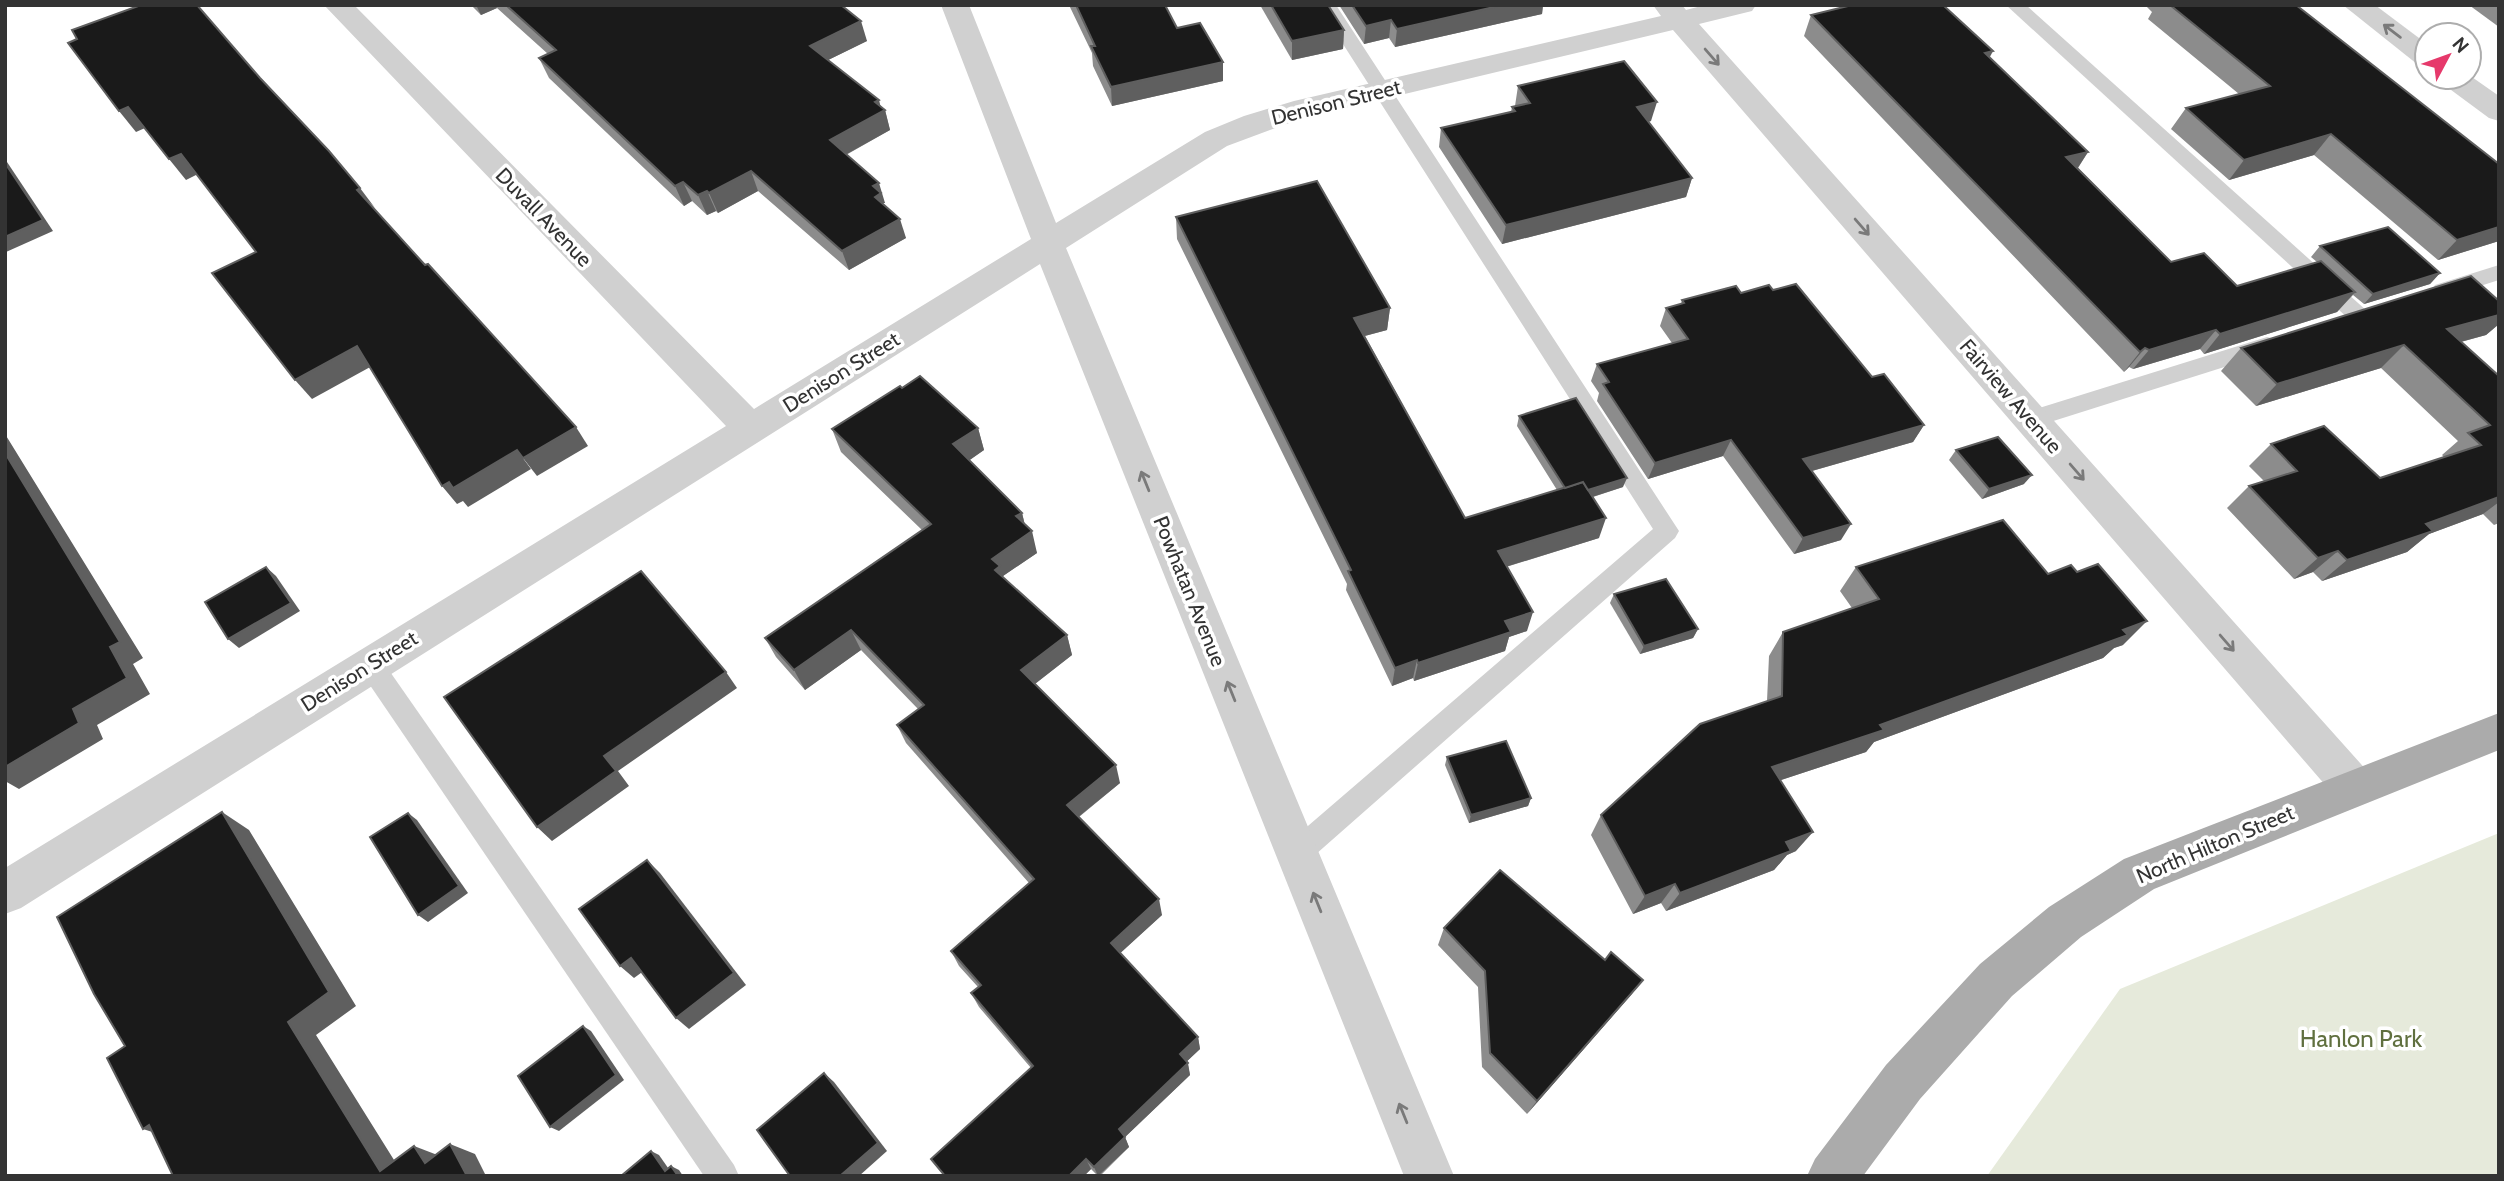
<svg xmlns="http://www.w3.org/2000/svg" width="2504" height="1181" viewBox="0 0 2504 1181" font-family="Cabin,sans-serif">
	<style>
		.green { fill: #e6eadb }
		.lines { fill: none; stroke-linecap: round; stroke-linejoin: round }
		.lane { fill: #d0d0d0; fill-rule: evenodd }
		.street { fill: #d0d0d0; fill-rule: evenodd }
		.primary { fill: #ababab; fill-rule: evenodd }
		.wall { fill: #8c8c8c }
		.shaded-wall { fill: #5f5f5f }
		.building { fill: #1a1a1a; stroke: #5f5f5f; stroke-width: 2 }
		.oneway { stroke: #7a7a7a }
		.labels { text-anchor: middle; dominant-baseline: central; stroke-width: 7; stroke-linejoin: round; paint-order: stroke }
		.street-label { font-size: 21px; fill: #333; stroke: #fff }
		.near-park-label { font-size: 24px; fill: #60703f; stroke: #fff }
	</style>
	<rect width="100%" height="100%" fill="#fff"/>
	<polygon class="green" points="2499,833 2499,1176 1987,1176 2120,989"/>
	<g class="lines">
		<g class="lane">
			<polygon points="1318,5 1336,5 1679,531 1675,538 1307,862 1297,866 1287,862 1283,853 1287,844 1653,529"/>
			<polygon points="2006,5 2026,5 2367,311 2370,316 2367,321 2359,324 2351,321"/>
			<polygon points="2499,265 2499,280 2442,298 2435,295 2432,290 2435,285"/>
			<polygon points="2267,337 2275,339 2278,345 2275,351 2031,428 2023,425 2020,419 2023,413"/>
			<polygon points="370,653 379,656 734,1165 739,1176 704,1176 361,672 357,664 361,656"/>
		</g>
		<g class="street">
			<polygon points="324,5 354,5 754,409 1031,239 941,5 969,5 1056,223 1205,132 1244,116 1294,101 1661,16 1653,5 1682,5 1686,10 1705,5 1756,5 1752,11 1699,24 2369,773 2375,787 2369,801 2354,806 2339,801 1673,30 1300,119 1227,146 1066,248 1454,1176 1404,1176 1040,264 21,908 5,914 5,868 726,426"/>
			<polygon points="2343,5 2375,5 2427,44 2427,67 2417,64"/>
			<polygon points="2469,75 2499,96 2499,121 2489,118 2443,84 2438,77 2469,77"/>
		</g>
		<polygon class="primary" points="2499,713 2499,750 2154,889 2081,937 2012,996 1920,1099 1863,1176 1807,1176 1815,1159 1886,1065 1980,964 2049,907 2124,859"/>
	</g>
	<g class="wall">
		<polygon points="471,5 841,5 867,41 828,60 885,110 890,130 846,155 885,203 883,203 906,238 849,270 758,191 718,213 716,211 707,215 692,201 684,206 549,78 539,58 548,54 497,8 481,15"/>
		<polygon points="1069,5 1165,5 1177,28 1223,81 1112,106 1093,66 1092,53"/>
		<polygon points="1260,5 1328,5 1344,30 1343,49 1292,60"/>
		<polygon points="1339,5 1543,5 1542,14 1395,47 1389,38 1364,44"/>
		<polygon points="2145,5 2296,5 2499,164 2499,241 2438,260 2314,155 2229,180 2171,129 2186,108 2239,94 2148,19 2152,12"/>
		<polygon points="2469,5 2499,5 2499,27"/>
		<polygon points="1811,15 1989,58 2088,152 2078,168 2171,262 2237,286 2317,262 2311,257 2320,246 2440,273 2430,284 2364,304 2353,295 2337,312 2204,354 2200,349 2133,369 2129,367 2124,372 1804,36"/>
		<polygon points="1518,86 1651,121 1648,122 1692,178 1686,197 1502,244 1439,147 1441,128 1511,112 1512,107 1515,106"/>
		<polygon points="1176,217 1390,308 1387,330 1365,336 1465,518 1557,490 1517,426 1519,416 1623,487 1593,497 1599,538 1506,567 1527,631 1509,637 1505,651 1414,681 1413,678 1392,686 1346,590 1347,584 1177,239"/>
		<polygon points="1773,290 1872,377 1924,425 1913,442 1812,471 1841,540 1794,554 1723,456 1648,479 1597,401 1599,393 1591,381 1597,364 1672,343 1660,326 1666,308 1681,304 1682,300 1741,293"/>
		<polygon points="2499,301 2499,324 2486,335 2461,342 2499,376 2499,523 2494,525 2483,514 2429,534 2407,552 2322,581 2313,572 2294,579 2227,508 2249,486 2264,481 2249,466 2271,444 2380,478 2444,457 2442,455 2458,441 2381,368 2256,406 2221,371 2241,348"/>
		<polygon points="902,388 978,428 984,450 969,460 1022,513 1025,525 1037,553 1003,576 1003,578 1067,635 1072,655 1035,684 1120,783 1079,817 1162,915 1120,953 1198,1037 1200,1049 1187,1061 1190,1075 1125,1137 1129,1147 1100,1176 1098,1176 1091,1169 1084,1176 945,1176 1031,1068 979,1007 971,993 978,987 959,966 951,951 1029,883 906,743 897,725 918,709 861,650 805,690 776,657 765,638 922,530 841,452 832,429"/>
		<polygon points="1956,450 2024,484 1982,499 1949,460"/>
		<polygon points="1856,567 2048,574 2123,645 2114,648 2103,658 1874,742 1866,752 1781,780 1796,851 1787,855 1774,870 1666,911 1661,903 1633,914 1591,835 1601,815 1767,701 1769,656 1783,632 1852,608 1840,591"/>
		<polygon points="1614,594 1698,629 1693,638 1640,654 1610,603"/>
		<polygon points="1447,757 1531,798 1528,806 1469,823 1445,765"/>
		<polygon points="1444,928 1605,960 1643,980 1630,996 1527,1114 1482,1067 1478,987 1438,945"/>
	</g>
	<g class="shaded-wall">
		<polygon points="476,5 495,5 497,8 481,15"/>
		<polygon points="1503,5 1543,5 1542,14 1395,47 1397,29"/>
		<polygon points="1391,20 1389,38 1364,44 1366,26"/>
		<polygon points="861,21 867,41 816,66 810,46"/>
		<polygon points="1344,30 1343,49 1292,60 1292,41"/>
		<polygon points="1993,51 1982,72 1985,53"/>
		<polygon points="1223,62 1223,81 1112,106 1111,87"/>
		<polygon points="879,100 882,112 885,110 890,130 836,160 830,140"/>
		<polygon points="1657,102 1651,121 1631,126 1637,107"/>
		<polygon points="128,107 145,128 136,132 119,111"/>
		<polygon points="2331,134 2314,155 2229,180 2244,160"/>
		<polygon points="2088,152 2075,172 2066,157"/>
		<polygon points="181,154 198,174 186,180 169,159"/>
		<polygon points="5,159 53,231 6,252 5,252"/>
		<polygon points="751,171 758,191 718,213 709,193"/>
		<polygon points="1692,178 1686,197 1502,244 1506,225"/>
		<polygon points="683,182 692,201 684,206 675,186"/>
		<polygon points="879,183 885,203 883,203 886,213 881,216 873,186"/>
		<polygon points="360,188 375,208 357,190"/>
		<polygon points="707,191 716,211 707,215 698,195"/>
		<polygon points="900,219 906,238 849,270 842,251"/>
		<polygon points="2499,227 2499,241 2438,260 2457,240"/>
		<polygon points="2440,273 2430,284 2364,304 2373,294"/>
		<polygon points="2355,292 2337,312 2204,354 2220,334"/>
		<polygon points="1390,308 1387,330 1353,339 1354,318"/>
		<polygon points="2499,315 2499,324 2486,335 2423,352 2447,329"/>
		<polygon points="2216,330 2200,349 2133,369 2149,350"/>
		<polygon points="2404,345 2381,368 2256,406 2277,384"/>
		<polygon points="357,346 372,366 312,399 295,380"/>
		<polygon points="2145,348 2129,367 2124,372 2140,352"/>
		<polygon points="1924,425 1913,442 1794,476 1803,459"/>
		<polygon points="576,427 588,446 537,476 523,458"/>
		<polygon points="978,428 984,450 960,467 953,444"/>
		<polygon points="5,434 143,658 133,664 150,694 97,725 103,739 19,789 5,781 5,767 73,709 110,647 5,453"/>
		<polygon points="1731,440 1723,456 1648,479 1655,463"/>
		<polygon points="517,450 531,469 468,507 463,501 457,504 442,486"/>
		<polygon points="2032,475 2024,484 1982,499 1989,489"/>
		<polygon points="1627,478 1623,487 1567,505 1570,495"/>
		<polygon points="2499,497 2499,502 2483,514 2429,534 2407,552 2322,581 2347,560 2426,524"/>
		<polygon points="1022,513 1027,534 1016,516"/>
		<polygon points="1606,518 1599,538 1492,571 1498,551"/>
		<polygon points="1851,524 1841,540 1794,554 1803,538"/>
		<polygon points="1032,531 1037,553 1003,576 1006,587 1000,591 992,559"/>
		<polygon points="2338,551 2313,572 2294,579 2318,558"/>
		<polygon points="266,567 276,576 300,611 239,648 228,639"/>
		<polygon points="1533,612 1527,631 1509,637 1505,651 1414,681 1418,663 1505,621"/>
		<polygon points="2147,621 2123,645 2114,648 2103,658 1874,742 1866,752 1757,788 1772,767"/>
		<polygon points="1698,629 1693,638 1640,654 1644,646"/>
		<polygon points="851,630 861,650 805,690 794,670"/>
		<polygon points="1067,635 1072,655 1027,690 1021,670"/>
		<polygon points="1417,660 1413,678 1392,686 1395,668"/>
		<polygon points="726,672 737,688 618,771 629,786 552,841 537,827 604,756"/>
		<polygon points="1116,765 1120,783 1072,822 1067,805"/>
		<polygon points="1531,798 1528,806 1469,823 1471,815"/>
		<polygon points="222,812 249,830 356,1006 316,1035 404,1176 380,1171 288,1022"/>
		<polygon points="408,813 417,820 468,893 428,922 418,915"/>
		<polygon points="1813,832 1796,851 1787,855 1774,870 1666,911 1680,893 1786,842"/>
		<polygon points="647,860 660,873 746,985 689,1029 676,1018"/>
		<polygon points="1675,884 1661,903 1633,914 1645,896"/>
		<polygon points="1159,899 1162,915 1115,958 1111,943"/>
		<polygon points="631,958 645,970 634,978 620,966"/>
		<polygon points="1643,980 1630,996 1527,1114 1537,1101"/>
		<polygon points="583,1026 591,1031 624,1080 559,1131 550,1127"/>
		<polygon points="1198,1037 1200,1049 1182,1066 1180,1054"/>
		<polygon points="1188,1063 1190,1075 1123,1139 1119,1129"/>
		<polygon points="824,1073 834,1082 887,1151 859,1176 840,1176"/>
		<polygon points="149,1125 177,1140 143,1129"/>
		<polygon points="1125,1137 1129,1147 1098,1176 1094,1167"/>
		<polygon points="450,1144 475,1154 486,1176 467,1176"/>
		<polygon points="414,1146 440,1156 425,1163"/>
		<polygon points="651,1151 659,1155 673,1175 665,1171"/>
		<polygon points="1086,1159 1091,1169 1084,1176 1069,1176"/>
		<polygon points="671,1166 679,1170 683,1176 678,1176"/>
	</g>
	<g class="building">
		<polygon points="141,5 197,5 260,78 329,151 360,188 357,190 425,265 428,264 576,427 523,458 517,450 453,488 449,482 442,486 357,346 295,380 212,273 256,252 181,154 169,159 128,107 119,111 68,43 77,39 72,30"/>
		<polygon points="506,5 841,5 861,21 810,46 879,100 875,102 885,110 830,140 879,183 873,186 881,193 875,197 900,219 842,251 751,171 709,193 707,191 698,195 683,182 675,186 539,58 556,50"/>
		<polygon points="1076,5 1165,5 1177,28 1200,23 1223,62 1111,87 1091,46 1095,46"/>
		<polygon points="1271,5 1328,5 1344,30 1292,41"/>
		<polygon points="1352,5 1503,5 1397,29 1391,20 1366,26"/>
		<polygon points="1852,5 1923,5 1924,6 1943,5 1993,51 1985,53 2088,152 2066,157 2171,262 2204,253 2237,286 2321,261 2355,292 2220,334 2216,330 2149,350 2145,348 2140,352 1811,15"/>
		<polygon points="2170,5 2296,5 2499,164 2499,227 2457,240 2331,134 2244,160 2186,108 2270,86"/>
		<polygon points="1624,61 1657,102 1637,107 1692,178 1506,225 1441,128 1515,111 1512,107 1530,103 1518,86"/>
		<polygon points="5,163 43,220 5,237"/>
		<polygon points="1317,181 1390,308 1354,318 1465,518 1583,482 1606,518 1498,551 1533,612 1505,621 1511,632 1418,663 1417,660 1395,668 1348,571 1351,570 1176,217"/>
		<polygon points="2388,227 2440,273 2373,294 2320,246"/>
		<polygon points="2471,276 2499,301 2499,315 2447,329 2499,376 2499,497 2426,524 2433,531 2347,560 2338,551 2318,558 2249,486 2297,471 2271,444 2324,426 2380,478 2481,445 2468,433 2490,425 2404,345 2277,384 2241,348"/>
		<polygon points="1796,284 1872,377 1884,374 1924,425 1803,459 1851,524 1803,538 1731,440 1655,463 1603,384 1609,382 1597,364 1688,339 1666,308 1684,303 1682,300 1736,286 1741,293 1769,285 1773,290"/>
		<polygon points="920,376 978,428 953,444 1022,513 1016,516 1032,531 992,559 1000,566 995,570 1067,635 1021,670 1116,765 1067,805 1159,899 1111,943 1198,1037 1180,1054 1188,1063 1119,1129 1125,1137 1094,1167 1086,1159 1069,1176 945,1176 931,1159 1033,1066 971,993 981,985 951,951 1034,879 897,725 924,705 851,630 794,670 765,638 931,524 832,429 900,386 902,388"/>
		<polygon points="1576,398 1627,478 1588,490 1583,482 1565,488 1519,416"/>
		<polygon points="1998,437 2032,475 1989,489 1956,450"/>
		<polygon points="5,453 120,642 110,647 127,678 73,709 79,723 5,767"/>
		<polygon points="2003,520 2048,574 2071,565 2077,572 2098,564 2147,621 2123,630 2128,635 1880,725 1884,730 1772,767 1813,832 1786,842 1791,851 1680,893 1675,884 1645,896 1601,815 1700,724 1782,696 1783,632 1879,599 1856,567"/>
		<polygon points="266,567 291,603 228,639 205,602"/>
		<polygon points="641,571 726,672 604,756 616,771 537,827 444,697"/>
		<polygon points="1666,579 1698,629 1644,646 1614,594"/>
		<polygon points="1506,741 1531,798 1471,815 1447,757"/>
		<polygon points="222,812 329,992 288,1022 380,1171 414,1146 425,1163 450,1144 467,1176 173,1176 149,1125 143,1129 107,1058 125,1046 94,994 57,917"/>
		<polygon points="408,813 459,886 418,915 370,837"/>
		<polygon points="647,860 734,973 676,1018 631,958 620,966 579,909"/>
		<polygon points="1500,870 1605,960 1611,952 1643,980 1537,1101 1490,1053 1485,971 1444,928"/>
		<polygon points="583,1026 616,1075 550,1127 518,1076"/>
		<polygon points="824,1073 878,1143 840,1176 790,1176 757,1130"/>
		<polygon points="651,1151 665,1171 671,1166 678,1176 621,1176"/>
	</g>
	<defs><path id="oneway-shaft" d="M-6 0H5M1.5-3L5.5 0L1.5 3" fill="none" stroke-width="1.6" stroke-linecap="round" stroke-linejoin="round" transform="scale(1.75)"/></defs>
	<g class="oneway">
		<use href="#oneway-shaft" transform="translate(2392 31) rotate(-143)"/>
		<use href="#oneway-shaft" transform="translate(1712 57) rotate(49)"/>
		<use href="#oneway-shaft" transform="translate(1862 227) rotate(49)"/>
		<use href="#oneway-shaft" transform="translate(2077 472) rotate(49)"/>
		<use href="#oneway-shaft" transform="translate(1145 481) rotate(-112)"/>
		<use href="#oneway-shaft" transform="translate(2227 643) rotate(49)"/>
		<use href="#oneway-shaft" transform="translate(1231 691) rotate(-112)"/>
		<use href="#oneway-shaft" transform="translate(1317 902) rotate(-112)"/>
		<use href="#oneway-shaft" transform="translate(1403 1113) rotate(-112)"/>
	</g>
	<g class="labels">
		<g class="street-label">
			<text transform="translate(1336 102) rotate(-14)">Denison Street</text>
			<text transform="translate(544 217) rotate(46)">Duvall Avenue</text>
			<text transform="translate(841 372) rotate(-32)">Denison Street</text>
			<text transform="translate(2011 396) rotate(49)">Fairview Avenue</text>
			<text transform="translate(1190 591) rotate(68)">Powhatan Avenue</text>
			<text transform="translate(359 671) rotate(-32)">Denison Street</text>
			<text transform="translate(2215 844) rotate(-23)">North Hilton Street</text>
		</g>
		<g class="near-park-label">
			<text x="2361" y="1038">Hanlon Park</text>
		</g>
	</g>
	<rect width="2504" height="1181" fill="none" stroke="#333333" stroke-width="14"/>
	<g transform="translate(2448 56) rotate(49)"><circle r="33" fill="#ffffff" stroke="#adadad" stroke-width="2"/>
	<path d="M0-5L12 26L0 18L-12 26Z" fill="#e6396b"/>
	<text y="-10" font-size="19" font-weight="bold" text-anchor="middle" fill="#333333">N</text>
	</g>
</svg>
